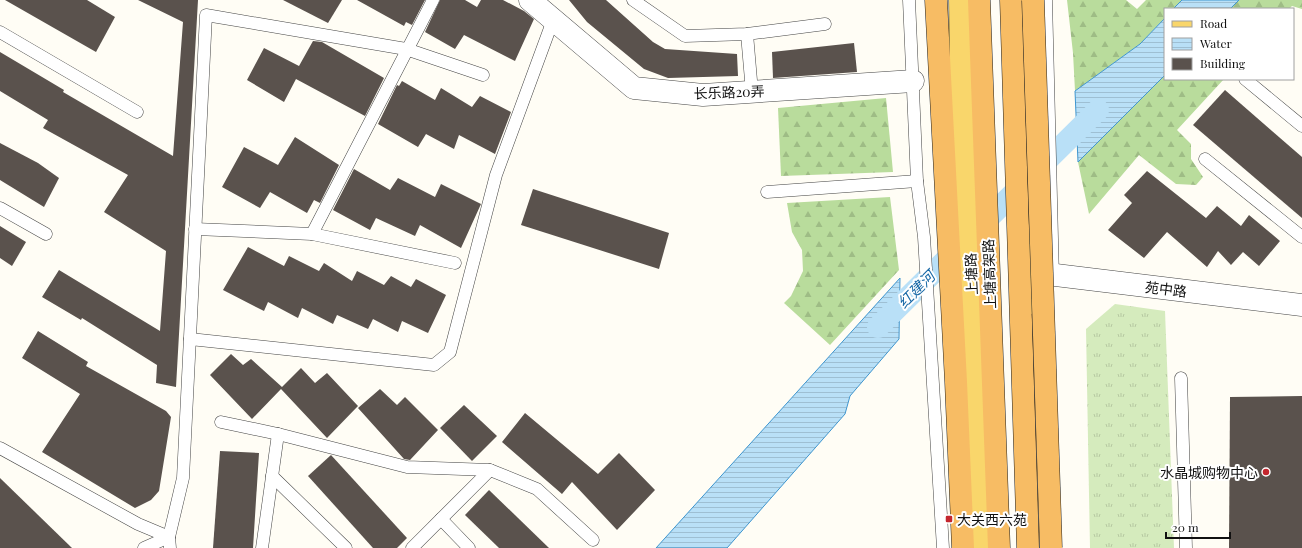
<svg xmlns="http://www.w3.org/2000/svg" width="1302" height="548" viewBox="0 0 1302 548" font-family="'Playfair Display','Noto Sans SC',serif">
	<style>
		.grass { fill: url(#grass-tufts) }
		.forest { fill: url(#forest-firs) }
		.water { fill: url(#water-rules); stroke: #3f96cf }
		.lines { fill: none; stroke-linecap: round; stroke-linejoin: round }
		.canal { stroke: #b9e0f7; stroke-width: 22 }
		.building { fill: #5a524d }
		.service-casing { stroke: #444; stroke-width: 13 }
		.minor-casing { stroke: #444; stroke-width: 23 }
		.primary-casing { stroke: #222; stroke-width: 23 }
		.trunk-casing { stroke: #222; stroke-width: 23 }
		.service { stroke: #fff; stroke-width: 12 }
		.minor { stroke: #fff; stroke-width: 22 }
		.primary { stroke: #f9d66b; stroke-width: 22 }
		.trunk { stroke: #f7bc64; stroke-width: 22 }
		.trunk-bridge-casing { stroke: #222; stroke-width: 23; stroke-linecap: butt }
		.trunk-bridge { stroke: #f7bc64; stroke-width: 22 }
		.poi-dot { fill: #c4262e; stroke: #fff; stroke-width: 1.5 }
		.labels { text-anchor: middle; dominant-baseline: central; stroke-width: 4; stroke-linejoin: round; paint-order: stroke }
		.street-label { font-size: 14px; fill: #111; stroke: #fff }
		.poi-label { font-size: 14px; fill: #111; stroke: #fff; text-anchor: end }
		.water-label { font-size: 15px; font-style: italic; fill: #1768a6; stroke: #fff }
	</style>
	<defs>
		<pattern id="grass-tufts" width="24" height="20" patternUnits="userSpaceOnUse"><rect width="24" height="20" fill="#d5ebbd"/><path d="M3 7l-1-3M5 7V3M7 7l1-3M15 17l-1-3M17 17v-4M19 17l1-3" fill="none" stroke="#b6c8a1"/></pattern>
		<pattern id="forest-firs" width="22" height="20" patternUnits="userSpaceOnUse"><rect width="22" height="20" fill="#b9dc9c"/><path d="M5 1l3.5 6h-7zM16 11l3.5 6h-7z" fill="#9ebc85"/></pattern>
		<pattern id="water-rules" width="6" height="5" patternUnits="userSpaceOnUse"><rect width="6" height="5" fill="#b9e0f7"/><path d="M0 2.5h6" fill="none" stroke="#9ebfd3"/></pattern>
	</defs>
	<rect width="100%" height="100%" fill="#fffdf5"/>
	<polygon class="grass" points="1115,304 1165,311 1174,548 1090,548 1086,329"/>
	<g class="forest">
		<polygon points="1067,0 1126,0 1137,9 1146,0 1182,0 1173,9 1165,9 1165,18 1140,44 1075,91 1073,53"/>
		<polygon points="1239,0 1302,0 1302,9 1292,6 1289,9 1230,9"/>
		<polygon points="1165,75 1165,79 1224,79 1177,130 1191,144 1191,159 1203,177 1196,185 1176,184 1139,155 1089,214 1078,162"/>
		<polygon points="886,98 893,172 781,176 778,108"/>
		<polygon points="890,197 899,270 830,345 784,303 791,296 803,271 802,250 792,232 787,203"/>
	</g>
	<g class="water">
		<polygon points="1182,0 1239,0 1230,9 1173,9"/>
		<polygon points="1165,18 1165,75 1078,162 1075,91 1140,44"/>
		<polygon points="900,278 899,339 850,396 845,414 727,548 656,548"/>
	</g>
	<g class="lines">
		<polyline class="canal" points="878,327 1098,110"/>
	</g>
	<g class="building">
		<polygon points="5,0 87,0 115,17 96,52"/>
		<polygon points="138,0 198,0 176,387 156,383 157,365 82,318 81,320 42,297 59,270 160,331 166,251 104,212 128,175 43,128 48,120 0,91 0,52 64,90 63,92 173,156 183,22"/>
		<polygon points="283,0 342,0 328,23"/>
		<polygon points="357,0 425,0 412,25 406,22 404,26"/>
		<polygon points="440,0 465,0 477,7 481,0 503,0 524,11 534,19 515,61 464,35 455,49 425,32"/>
		<polygon points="569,0 606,0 653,42 665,49 737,54 738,76 668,78 644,69 587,22"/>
		<polygon points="313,41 322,42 384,78 365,116 296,79 284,102 247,80 264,48 299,66"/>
		<polygon points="854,43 857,72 773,78 772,52"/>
		<polygon points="402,81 435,100 441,88 472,107 480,96 511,112 495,154 459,135 454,149 426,134 418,147 378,124 397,85 399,86"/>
		<polygon points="1225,90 1302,157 1302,218 1193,125"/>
		<polygon points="295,137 339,165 320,203 314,200 307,213 270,192 260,208 222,187 244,147 278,165"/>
		<polygon points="0,143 38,163 59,178 44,207 0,180"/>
		<polygon points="354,169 390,190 398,178 435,197 441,184 481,204 461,248 420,225 415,236 376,218 370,230 333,210"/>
		<polygon points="1147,171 1206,218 1217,206 1241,226 1249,215 1280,241 1259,266 1243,252 1231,265 1218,251 1207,267 1167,232 1144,258 1108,230 1132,203 1124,195"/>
		<polygon points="533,189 669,233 659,269 521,225"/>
		<polygon points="0,226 26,242 12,266 0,258"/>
		<polygon points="248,247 284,266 289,256 319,271 324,263 352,281 357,271 384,285 391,276 411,287 416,279 446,295 428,333 402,321 398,332 373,319 368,329 337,315 333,324 302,308 298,318 268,302 264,311 223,290"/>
		<polygon points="38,331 88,362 86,366 166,411 171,417 159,491 151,500 135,508 42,452 80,394 22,358"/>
		<polygon points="231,354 243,365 251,359 282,387 301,368 315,383 327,373 358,406 327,438 281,389 252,419 210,375"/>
		<polygon points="380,389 397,405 405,397 438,430 410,460 404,459 358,408"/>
		<polygon points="1302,396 1302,548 1229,548 1230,397"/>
		<polygon points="464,405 497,436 472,461 440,428"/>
		<polygon points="525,413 598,474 619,453 655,490 617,530 572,482 562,494 502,442"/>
		<polygon points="220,451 259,453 253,548 213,548"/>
		<polygon points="331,455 407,538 397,548 373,548 308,476"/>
		<polygon points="0,478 72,548 0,548"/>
		<polygon points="489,490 549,548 499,548 465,515"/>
	</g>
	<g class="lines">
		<defs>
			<g id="service">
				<polyline points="633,0 685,36 747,34 825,24"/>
				<polyline points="909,0 917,181 924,237 943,548"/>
				<polyline points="1046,0 1053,279"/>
				<polyline points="0,32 137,112"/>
				<polyline points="747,34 752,92"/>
				<polyline points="1245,79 1302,126"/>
				<polyline points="1205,159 1302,237"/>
				<polyline points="767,192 917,181"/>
				<polyline points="0,208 46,234"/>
				<polyline points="195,229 312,234 455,263"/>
				<polyline points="312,234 433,0"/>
				<polyline points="190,339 434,365 450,352 496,175 553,20"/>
				<polyline points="1181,378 1186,548"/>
				<polyline points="221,422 278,434 407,467 490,470 537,489 593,540"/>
				<polyline points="0,448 138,524 169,537"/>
				<polyline points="272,476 346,548"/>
				<polyline points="441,519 469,548"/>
				<polyline points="144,548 169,537"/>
				<polyline points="170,548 169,537 183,478 206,15 406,49 483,75"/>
				<polyline points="262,548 278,434"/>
				<polyline points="412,548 490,470"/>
			</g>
			<g id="minor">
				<polyline points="530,0 634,88 703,95 913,81"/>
				<polyline points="1031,272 1302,305"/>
			</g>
			<g id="primary">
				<polyline points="960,0 961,85 975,364 982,548"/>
				<polyline points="1030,235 1032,303"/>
			</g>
			<g id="trunk">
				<polyline points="936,0 956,382 963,548"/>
				<polyline points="979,0 999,548"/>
				<polyline points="1011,0 1028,548"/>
			</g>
		</defs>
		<use href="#service" class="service-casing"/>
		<use href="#minor" class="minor-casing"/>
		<use href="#primary" class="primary-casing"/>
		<use href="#trunk" class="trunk-casing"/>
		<use href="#service" class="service"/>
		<use href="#minor" class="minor"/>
		<use href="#primary" class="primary"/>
		<use href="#trunk" class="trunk"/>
		<defs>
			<polyline id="trunk-bridge" points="1033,0 1051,548"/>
		</defs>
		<use href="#trunk-bridge" class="trunk-bridge-casing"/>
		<use href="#trunk-bridge" class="trunk-bridge"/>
	</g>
	<g class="poi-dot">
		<circle cx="1266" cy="472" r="4"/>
		<rect x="945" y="515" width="8" height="8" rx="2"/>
	</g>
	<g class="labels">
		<g class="street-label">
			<text transform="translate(729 92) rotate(-2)">长乐路20弄</text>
			<text transform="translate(971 274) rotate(-93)">上塘路</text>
			<text transform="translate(989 274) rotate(-92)">上塘高架路</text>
			<text transform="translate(1166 289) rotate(7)">苑中路</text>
		</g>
		<g class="poi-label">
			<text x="1258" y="472">水晶城购物中心</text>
			<text x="957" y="519" text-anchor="start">大关西六苑</text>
		</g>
		<g class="water-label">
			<text transform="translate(916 289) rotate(-45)">红建河</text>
		</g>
	</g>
	<rect x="1164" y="8" width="130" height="72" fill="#ffffff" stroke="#a0a0a0"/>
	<rect x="1172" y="21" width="20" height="6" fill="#f9d66b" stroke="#a0a0a0"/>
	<text x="1200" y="28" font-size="12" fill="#111111">Road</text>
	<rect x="1172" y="38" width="20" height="12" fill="url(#water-rules)" stroke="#a0a0a0"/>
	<text x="1200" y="48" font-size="12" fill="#111111">Water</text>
	<rect x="1172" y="58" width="20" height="12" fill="#5a524d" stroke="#a0a0a0"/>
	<text x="1200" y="68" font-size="12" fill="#111111">Building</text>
	<path d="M1166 532v6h64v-6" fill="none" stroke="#111111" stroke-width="2"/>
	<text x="1172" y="532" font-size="12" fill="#111111" stroke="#ffffff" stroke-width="3" paint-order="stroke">20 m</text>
</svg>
